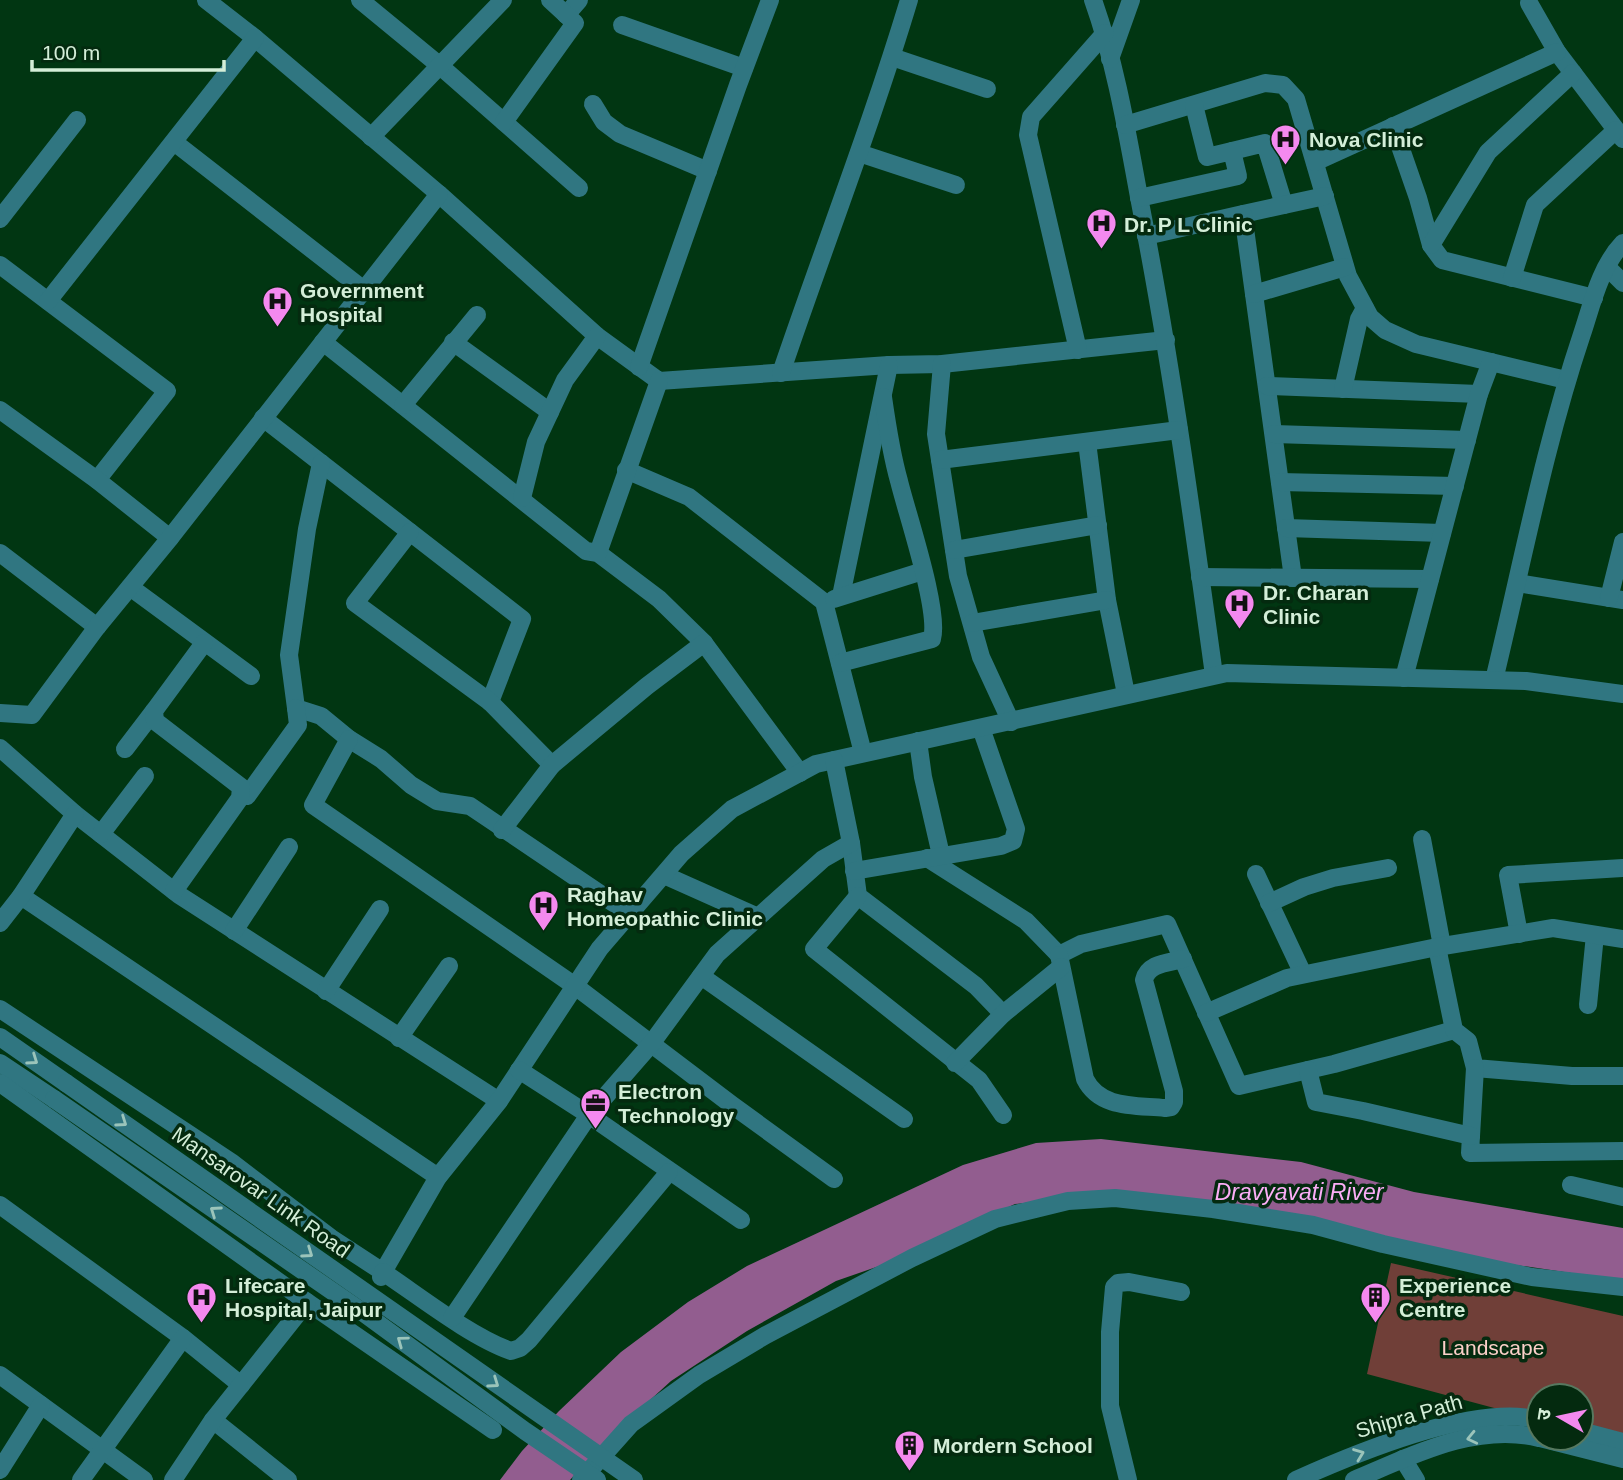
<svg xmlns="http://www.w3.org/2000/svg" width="1623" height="1480" viewBox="0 0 1623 1480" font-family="Helvetica,'Noto Sans Devanagari',sans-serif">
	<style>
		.green { fill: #703f38 }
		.water { fill: #925d8f }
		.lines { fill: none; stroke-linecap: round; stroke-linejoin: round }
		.minor { stroke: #307681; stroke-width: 18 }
		.minor-bridge { stroke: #307681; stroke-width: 18 }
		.oneway { stroke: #9bc4ba }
		.labels { text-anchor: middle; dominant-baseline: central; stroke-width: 7; stroke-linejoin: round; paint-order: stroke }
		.poi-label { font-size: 21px; font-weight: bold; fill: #d4eed8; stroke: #042a0f; text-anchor: start }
		.street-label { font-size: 21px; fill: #d4eed8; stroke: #042a0f }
		.park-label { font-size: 21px; fill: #fcd0c9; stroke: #042a0f }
		.water-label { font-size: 23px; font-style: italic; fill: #fbaef6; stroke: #042a0f }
	</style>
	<rect width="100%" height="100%" fill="#013612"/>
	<polygon class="green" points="1391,1263 1623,1316 1623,1442 1581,1431 1581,1396 1539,1396 1539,1420 1367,1374"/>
	<polygon class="water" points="1101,1139 1301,1162 1414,1192 1623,1228 1623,1285 1585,1275 1434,1253 1090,1195 1015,1204 882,1265 836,1281 747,1331 671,1381 605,1441 570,1480 500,1480 522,1451 559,1411 621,1352 688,1302 747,1266 963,1165 1036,1143"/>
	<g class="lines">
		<g class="minor">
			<polyline points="206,0 255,38 439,194 597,336 659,381 889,365 942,364 1166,340"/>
			<polyline points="360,0 439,65 579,188"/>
			<path d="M1093,0C1118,70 1129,145 1143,218C1172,369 1193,522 1214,675"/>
			<polyline points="1529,3 1557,52 1623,139"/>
			<polyline points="566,15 579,0"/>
			<polyline points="622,25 744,68"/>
			<polyline points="892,57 987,89"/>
			<polyline points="1110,59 1131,0"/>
			<polyline points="593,104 604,122 620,134 708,171"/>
			<polyline points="504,122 575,23 550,0"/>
			<polyline points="1125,125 1265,83 1283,85 1296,99 1348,276 1370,317 1385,330 1416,344 1566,380"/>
			<polyline points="1393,126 1418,198 1431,245 1442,260 1594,298"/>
			<polyline points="371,137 503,0"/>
			<polyline points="174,142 364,290"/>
			<polyline points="1232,151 1265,143 1284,205"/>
			<polyline points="859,153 956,185"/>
			<polyline points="1315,162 1557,52"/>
			<polyline points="1139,198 1238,176 1232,151 1207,157 1194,105"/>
			<polyline points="1243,214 1325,196"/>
			<polyline points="0,219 77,120"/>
			<polyline points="1146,236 1243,214 1293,578"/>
			<polyline points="1431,245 1488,152 1573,73"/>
			<polyline points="0,265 167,391 97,480"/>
			<polyline points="1607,267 1623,283"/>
			<polyline points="1512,278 1535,205 1616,130"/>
			<polyline points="1254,294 1345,267"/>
			<polyline points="48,301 255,38"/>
			<polyline points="323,342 586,551 598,553 659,599 704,643 800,773"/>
			<polyline points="453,342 550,412"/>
			<polyline points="1078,350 1028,135 1031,117 1105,33"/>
			<polyline points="942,364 936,434 958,576 981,657 1011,722"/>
			<polyline points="639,367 738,85 770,0"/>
			<path d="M781,373C823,249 871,126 909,0"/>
			<polyline points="1267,386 1479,394"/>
			<polyline points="1343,389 1359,319 1365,308"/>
			<polyline points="403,405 477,315"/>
			<polyline points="0,410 97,480 170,538"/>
			<polyline points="263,418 522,619 490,702"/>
			<polyline points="1274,434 1467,440"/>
			<polyline points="1087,442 1107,600 1126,694"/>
			<polyline points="940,460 1179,430"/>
			<polyline points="321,463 307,529 289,655 296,708 321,716 349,739 381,759 411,785 437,801 470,806 630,914"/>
			<polyline points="626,470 689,497 824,602 863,753"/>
			<polyline points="1280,482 1455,486"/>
			<polyline points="522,498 536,442 565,380 597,336"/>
			<polyline points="1286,528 1442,533"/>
			<polyline points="410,532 355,603 490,702 552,765"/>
			<polyline points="954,550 1098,525"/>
			<polyline points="0,553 97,627"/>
			<polyline points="598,553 659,381"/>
			<polyline points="1200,577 1430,579"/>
			<polyline points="1517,583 1623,600"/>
			<polyline points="130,587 251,676"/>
			<polyline points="841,596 889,365"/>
			<polyline points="1609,598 1623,542"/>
			<polyline points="834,599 923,571"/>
			<polyline points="972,623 1107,600"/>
			<path d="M840,663L932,639C940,611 907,514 899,481C891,453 887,425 883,397"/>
			<polyline points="1404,678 1479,394 1491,362"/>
			<path d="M1494,680C1522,565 1544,447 1582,334C1592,304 1600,267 1623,243"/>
			<polyline points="0,713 32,715 97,627 170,538 439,194"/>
			<polyline points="349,739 313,805 575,986 732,1105 834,1179"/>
			<polyline points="918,741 923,777 941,855"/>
			<polyline points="0,748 75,814 179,895 499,1101"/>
			<polyline points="125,749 154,711"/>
			<polyline points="247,796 298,725 296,708"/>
			<polyline points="502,830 552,765 647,686 704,643"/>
			<polyline points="101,834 145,776"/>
			<polyline points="1422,839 1442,946"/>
			<polyline points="851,843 858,896 976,986 1003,1014"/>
			<polyline points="927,858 1026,921 1059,955 1081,944 1167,924 1239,1086 1334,1064 1454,1030"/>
			<polyline points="854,871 1001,846 1013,841 1016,829 981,728"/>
			<polyline points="1256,874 1303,974"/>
			<polyline points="664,875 758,917"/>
			<polyline points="174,891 240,798 241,787 155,721 154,711 204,643"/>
			<polyline points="21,896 438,1177"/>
			<polyline points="858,896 814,949 979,1080 1003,1115"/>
			<polyline points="1269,903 1304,887 1333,878 1388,868"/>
			<polyline points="0,923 21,896 75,814"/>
			<polyline points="234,931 289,847"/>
			<polyline points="1519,934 1508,875 1623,868"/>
			<polyline points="1437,947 1454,1030 1468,1041 1475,1068 1572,1076 1623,1076"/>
			<path d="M1059,955L1085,1079C1100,1109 1135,1105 1165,1108L1171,1107L1174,1102V1091L1144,980C1148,963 1168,963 1183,959"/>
			<polyline points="701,976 904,1119"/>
			<polyline points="326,991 380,909"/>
			<polyline points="1588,1005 1595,935"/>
			<polyline points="0,1009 231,1162 331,1238 383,1272 438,1177 499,1101 600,948 681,854 732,809 816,764 1227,673 1526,681 1623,694"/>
			<polyline points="1206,1013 1287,978 1437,947 1553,928 1623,939"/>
			<polyline points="0,1037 66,1083"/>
			<polyline points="399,1038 449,966"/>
			<polyline points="0,1063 54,1099"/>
			<polyline points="955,1063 1003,1014 1061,967"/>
			<polyline points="1475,1068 1470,1153 1623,1151"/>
			<polyline points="519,1070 589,1115 741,1220"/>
			<polyline points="1308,1070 1316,1102 1363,1111 1471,1136"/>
			<polyline points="0,1083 307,1302 493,1430"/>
			<polyline points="1571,1185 1623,1197"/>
			<polyline points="0,1205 183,1338 241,1385"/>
			<path d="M381,1277L383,1272C419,1296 471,1337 511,1351L520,1348L529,1340L669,1172"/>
			<polyline points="452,1318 589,1115 651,1044 717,954 823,859 851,843 834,760"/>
			<polyline points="0,1375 144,1480"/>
			<polyline points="213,1420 288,1480"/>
			<polyline points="1581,1431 1623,1442"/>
			<polyline points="1540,1438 1623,1459"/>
			<polyline points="1403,1459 1416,1480"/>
			<polyline points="0,1470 41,1405"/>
			<polyline points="81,1480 183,1338"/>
			<polyline points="173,1480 213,1420 307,1302"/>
			<polyline points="581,1480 631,1424 699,1375 766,1335 912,1258 995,1219 1068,1201 1115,1198 1213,1209 1313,1225 1383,1244 1532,1277 1623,1287"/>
			<polyline points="1128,1480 1110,1406 1110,1332 1114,1287 1118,1283 1129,1282 1181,1292"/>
			<path d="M1296,1480C1356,1453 1475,1403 1539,1420"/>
			<path d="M1354,1480C1411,1456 1476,1422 1539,1438"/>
		</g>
		<g class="minor-bridge">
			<polyline points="66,1083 634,1480"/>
			<polyline points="54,1099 361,1311 525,1431 597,1480"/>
		</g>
	</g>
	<defs><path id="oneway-chevron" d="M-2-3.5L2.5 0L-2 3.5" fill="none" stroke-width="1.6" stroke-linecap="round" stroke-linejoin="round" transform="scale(1.75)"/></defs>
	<g class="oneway">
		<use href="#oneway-chevron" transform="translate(33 1060) rotate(35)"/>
		<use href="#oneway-chevron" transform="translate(122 1122) rotate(35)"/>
		<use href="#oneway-chevron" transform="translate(215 1211) rotate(-145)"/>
		<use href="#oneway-chevron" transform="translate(308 1253) rotate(35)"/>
		<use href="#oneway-chevron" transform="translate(402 1341) rotate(-144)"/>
		<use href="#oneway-chevron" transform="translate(494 1383) rotate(35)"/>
		<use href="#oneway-chevron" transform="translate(1472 1438) rotate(167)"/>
		<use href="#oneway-chevron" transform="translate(1359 1454) rotate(-21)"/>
	</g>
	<defs>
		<symbol id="hospital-pin" viewBox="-11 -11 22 30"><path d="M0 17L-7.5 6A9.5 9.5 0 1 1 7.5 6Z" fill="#f489ef" stroke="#042a0f"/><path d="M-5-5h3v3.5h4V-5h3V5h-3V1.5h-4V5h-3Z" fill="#111"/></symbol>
		<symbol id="office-pin" viewBox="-11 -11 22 30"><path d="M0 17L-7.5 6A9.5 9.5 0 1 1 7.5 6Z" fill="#f489ef" stroke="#042a0f"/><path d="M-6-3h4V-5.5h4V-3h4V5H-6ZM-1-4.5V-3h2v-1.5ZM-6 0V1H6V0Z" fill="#111"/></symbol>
		<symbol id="building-pin" viewBox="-11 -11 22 30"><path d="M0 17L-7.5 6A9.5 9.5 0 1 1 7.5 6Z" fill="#f489ef" stroke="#042a0f"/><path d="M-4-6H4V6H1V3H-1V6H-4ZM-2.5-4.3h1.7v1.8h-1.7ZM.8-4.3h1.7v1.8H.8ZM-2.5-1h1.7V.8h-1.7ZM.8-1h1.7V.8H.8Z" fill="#111"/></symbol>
	</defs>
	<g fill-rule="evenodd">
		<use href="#hospital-pin" x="1268" y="122" width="35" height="47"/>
		<use href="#hospital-pin" x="1084" y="206" width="35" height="47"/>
		<use href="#hospital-pin" x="260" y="284" width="35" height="47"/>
		<use href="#hospital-pin" x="1222" y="586" width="35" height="47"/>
		<use href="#hospital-pin" x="526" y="888" width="35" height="47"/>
		<use href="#office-pin" x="578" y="1086" width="35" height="47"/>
		<use href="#hospital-pin" x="184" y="1280" width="35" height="47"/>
		<use href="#building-pin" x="1358" y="1280" width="35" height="47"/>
		<use href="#building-pin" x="892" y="1428" width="35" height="47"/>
	</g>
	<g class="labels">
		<g class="poi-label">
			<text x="1309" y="139">Nova Clinic</text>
			<text x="1124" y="224">Dr. P L Clinic</text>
			<text x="300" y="290">Government<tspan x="300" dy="24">Hospital</tspan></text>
			<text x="1263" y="592">Dr. Charan<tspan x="1263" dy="24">Clinic</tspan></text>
			<text x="567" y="894">Raghav<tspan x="567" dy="24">Homeopathic Clinic</tspan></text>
			<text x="618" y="1091">Electron<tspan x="618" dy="24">Technology</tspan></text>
			<text x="225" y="1285">Lifecare<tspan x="225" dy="24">Hospital, Jaipur</tspan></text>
			<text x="1399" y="1285">Experience<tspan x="1399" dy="24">Centre</tspan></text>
			<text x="933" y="1445">Mordern School</text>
		</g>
		<g class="street-label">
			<text transform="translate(261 1192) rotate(35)">Mansarovar Link Road</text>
			<text transform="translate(1409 1416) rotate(-16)">Shipra Path</text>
		</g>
		<g class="park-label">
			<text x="1493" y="1347">Landscape</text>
		</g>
		<g class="water-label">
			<text x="1299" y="1192">Dravyavati River</text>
		</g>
	</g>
	<g transform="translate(1560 1417) rotate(279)"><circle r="33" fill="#042a0f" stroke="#57785f" stroke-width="2"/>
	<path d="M0-5L12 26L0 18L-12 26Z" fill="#f489ef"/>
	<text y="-10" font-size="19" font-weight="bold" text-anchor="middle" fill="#d4eed8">उ</text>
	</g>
	<path d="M32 60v10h192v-10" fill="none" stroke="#d4eed8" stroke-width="3.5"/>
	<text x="42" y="60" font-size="21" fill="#d4eed8" stroke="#042a0f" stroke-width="5" paint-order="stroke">100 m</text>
</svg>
